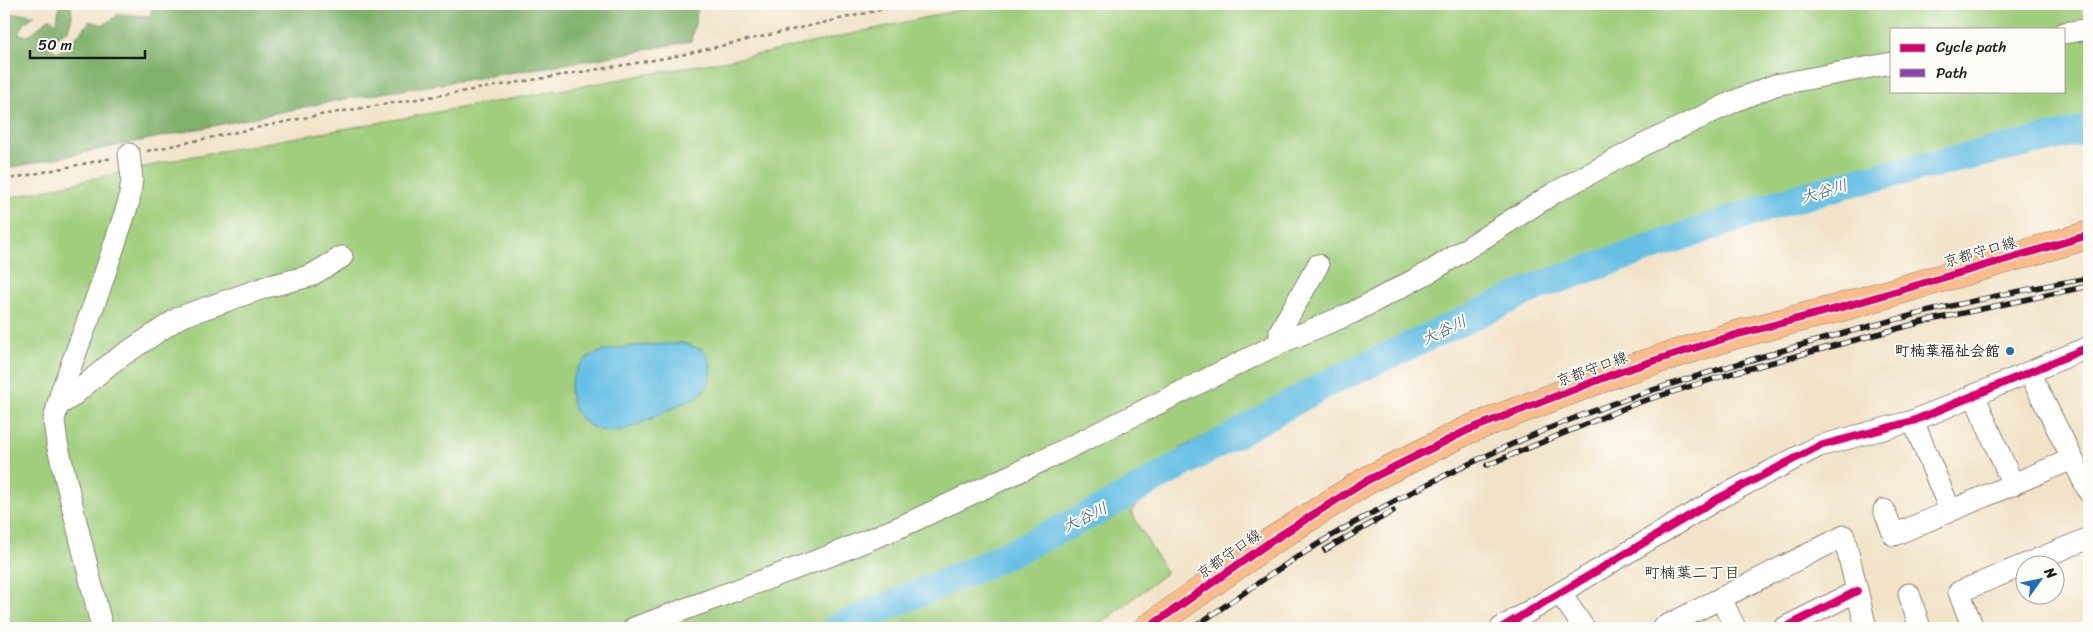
<svg xmlns="http://www.w3.org/2000/svg" width="2093" height="632" viewBox="0 0 2093 632" font-family="Sriracha,'Klee One',sans-serif">
	<style>
		.green { fill: #a0ce7d; stroke: #5e754c; fill-rule: evenodd }
		.forest { fill: #80b16c; stroke: #4e6644 }
		.water { fill: #68bfe5; stroke: #426e80 }
		.lines { fill: none; stroke-linecap: round; stroke-linejoin: round }
		.river { stroke: #68bfe5; stroke-width: 28 }
		.minor-casing { stroke: #878072; stroke-width: 23 }
		.major-casing { stroke: #878072; stroke-width: 29 }
		.path { stroke: #878072; stroke-width: 2.5; stroke-dasharray: 4 4; stroke-linecap: butt }
		.minor { stroke: #fff; stroke-width: 21 }
		.major { stroke: #f9bc8a; stroke-width: 28 }
		.rail-casing { stroke: #1c1c1c; stroke-width: 5.5 }
		.rail { stroke: #fdfcf7; stroke-width: 4; stroke-dasharray: 11; stroke-linecap: butt }
		.quiet { stroke: #8e44ad; stroke-width: 6; stroke-dasharray: 12 6; stroke-linecap: butt }
		.cycleway-casing { stroke: #fdfcf7; stroke-width: 11 }
		.cycleway { stroke: #d6006c; stroke-width: 8 }
		.poi-dot { fill: #1f6fb2; stroke: #fdfcf7; stroke-width: 2 }
		.labels { text-anchor: middle; dominant-baseline: central; stroke-width: 4; stroke-linejoin: round; paint-order: stroke }
		.street-label { font-size: 15px; fill: #1c1c1c; stroke: #fdfcf7 }
		.poi-label { font-size: 15px; font-weight: bold; fill: #1c1c1c; stroke: #fdfcf7; text-anchor: end }
		.water-label { font-size: 16px; font-style: italic; fill: #3a5d6c; stroke: #fdfcf7 }
		.neighbourhood-label { font-size: 16px; fill: #1c1c1c; stroke: #fdfcf7 }
	</style>
	<rect width="100%" height="100%" fill="#fdfcf7"/>
	<filter id="ink" filterUnits="userSpaceOnUse"><feTurbulence type="fractalNoise" baseFrequency=".02" numOctaves="2"/><feDisplacementMap in="SourceGraphic" scale="10" xChannelSelector="R" yChannelSelector="G"/><feConvolveMatrix kernelMatrix="1 2 1 2 8 2 1 2 1" color-interpolation-filters="sRGB"/></filter>
	<filter id="wash" filterUnits="userSpaceOnUse"><feTurbulence type="fractalNoise" baseFrequency=".0096" numOctaves="4" result="noise"/><feDisplacementMap in="SourceGraphic" scale="20" xChannelSelector="R" yChannelSelector="G"/><feGaussianBlur stdDeviation="1.12" result="paint"/><feColorMatrix in="noise" values="0 0 0 0 0 0 0 0 0 0 0 0 0 0 0 0 0 1.4 0 .05"/><feComposite in="paint" operator="in"/></filter>
	<g filter="url(#wash)">
		<rect width="100%" height="100%" fill="#f2e3c8"/>
		<path class="green" d="M986,4H2089V117L1790,188L1539,272L1417,328L1179,449L1131,512L1166,573L1096,628H4V199L193,156L766,53ZM1892,29H2064V91H1892Z"/>
		<g class="forest">
			<path d="M152,4H193L200,8V4H699L691,41L603,58L339,100L4,169V21C11,11 24,14 35,15L25,23L18,34L28,36L50,18L56,23L60,5L71,6L72,16L68,30L53,39L47,46L57,52L66,49L90,21L104,25L119,14L151,16Z"/>
			<polygon points="762,4 821,4 779,13"/>
		</g>
		<path class="water" d="M683,343L703,350C716,365 714,384 698,396C680,404 634,429 617,431C573,436 553,383 589,357C607,345 660,345 683,343Z"/>
		<g class="lines">
			<polyline class="river" points="836,628 981,567 1096,512 1324,385 1539,286 1774,205 1846,184 2089,129"/>
		</g>
	</g>
	<g filter="url(#ink)">
		<g class="lines">
			<defs>
				<g id="minor">
					<polyline points="2064,33 2089,29"/>
					<polyline points="1280,343 1280,331 1318,265"/>
					<polyline points="2029,372 2089,492"/>
					<polyline points="1974,395 2013,485"/>
					<polyline points="58,405 70,398 111,363 180,317 266,287 310,276 342,257"/>
					<polyline points="1913,421 1950,510"/>
					<polyline points="1884,510 1894,535 2072,459"/>
					<polyline points="1560,593 1584,628"/>
					<polyline points="1909,594 1920,628"/>
					<polyline points="1721,598 1735,628"/>
					<polyline points="102,628 57,443 54,420 61,392 99,291 129,201 132,179 129,154"/>
					<polyline points="634,628 829,556 900,527 1046,459 1280,343 1352,313 1433,270 1554,193 1643,145 1737,100 1775,85 1892,63"/>
					<polyline points="1501,628 1719,498 1819,446 1913,421 2089,347"/>
					<polyline points="1662,628 1844,536 1866,628"/>
					<polyline points="1784,628 1857,591"/>
					<polyline points="1973,628 1959,592 2089,538"/>
				</g>
				<polyline id="major" points="1148,628 1270,542 1366,481 1468,430 1619,372 1735,335 1839,308 2089,235"/>
			</defs>
			<use href="#minor" class="minor-casing"/>
			<use href="#major" class="major-casing"/>
			<g class="path">
				<polyline points="147,151 308,117 672,57 906,4"/>
				<polyline points="4,180 112,158"/>
			</g>
			<use href="#minor" class="minor"/>
			<use href="#major" class="major"/>
			<defs>
				<g id="rail">
					<polyline points="1487,465 1637,403 1736,372 1926,321 2089,286"/>
					<polyline points="1325,550 1393,511"/>
					<path d="M1193,628C1245,592 1297,555 1352,524C1441,475 1535,430 1632,397C1681,380 1731,366 1781,351C1883,321 1985,296 2089,278"/>
				</g>
			</defs>
			<use href="#rail" class="rail-casing"/>
			<use href="#rail" class="rail"/>
			<polyline class="quiet" points="1486,6 1490,4"/>
			<defs>
				<g id="cycleway">
					<polyline points="1148,628 1270,542 1366,481 1468,430 1619,372 1735,335 1839,308 2089,235"/>
					<polyline points="1501,628 1719,498 1819,446 1913,421 2089,347"/>
					<polyline points="1784,628 1857,591"/>
				</g>
			</defs>
			<use href="#cycleway" class="cycleway-casing"/>
			<use href="#cycleway" class="cycleway"/>
		</g>
	</g>
	<circle class="poi-dot" cx="2010" cy="351" r="5"/>
	<g class="labels">
		<g class="street-label">
			<text transform="translate(1980 252) rotate(-16)">京都守口線</text>
			<text transform="translate(1592 369) rotate(-20)">京都守口線</text>
			<text transform="translate(1229 554) rotate(-35)">京都守口線</text>
		</g>
		<g class="poi-label">
			<text x="2000" y="351">町楠葉福祉会館</text>
		</g>
		<g class="water-label">
			<text transform="translate(1824 191) rotate(-16)">大谷川</text>
			<text transform="translate(1444 330) rotate(-25)">大谷川</text>
			<text transform="translate(1085 517) rotate(-26)">大谷川</text>
		</g>
		<g class="neighbourhood-label">
			<text x="1692" y="572">町楠葉二丁目</text>
		</g>
	</g>
	<rect width="2093" height="632" fill="none" stroke="#fdfcf7" stroke-width="20"/>
	<rect x="1890" y="28" width="175" height="65" fill="#fdfcf7" stroke="#a3a29f"/>
	<rect x="1900" y="44" width="25" height="8" fill="#d6006c" stroke="#a3a29f"/>
	<text x="1936" y="52" font-size="15" fill="#1c1c1c">Cycle path</text>
	<rect x="1900" y="69" width="25" height="8" fill="#8e44ad" stroke="#a3a29f"/>
	<text x="1936" y="78" font-size="15" fill="#1c1c1c">Path</text>
	<g transform="translate(2040 580) rotate(57)"><circle r="24" fill="#fdfcf7" stroke="#a3a29f"/>
	<path d="M0-4L9 19L0 12L-9 19Z" fill="#1f6fb2"/>
	<text y="-8" font-size="14" font-weight="bold" text-anchor="middle" fill="#1c1c1c">N</text>
	</g>
	<path d="M30 50v8h115v-8" fill="none" stroke="#1c1c1c" stroke-width="2.5"/>
	<text x="38" y="50" font-size="15" fill="#1c1c1c" stroke="#fdfcf7" stroke-width="4" paint-order="stroke">50 m</text>
</svg>
